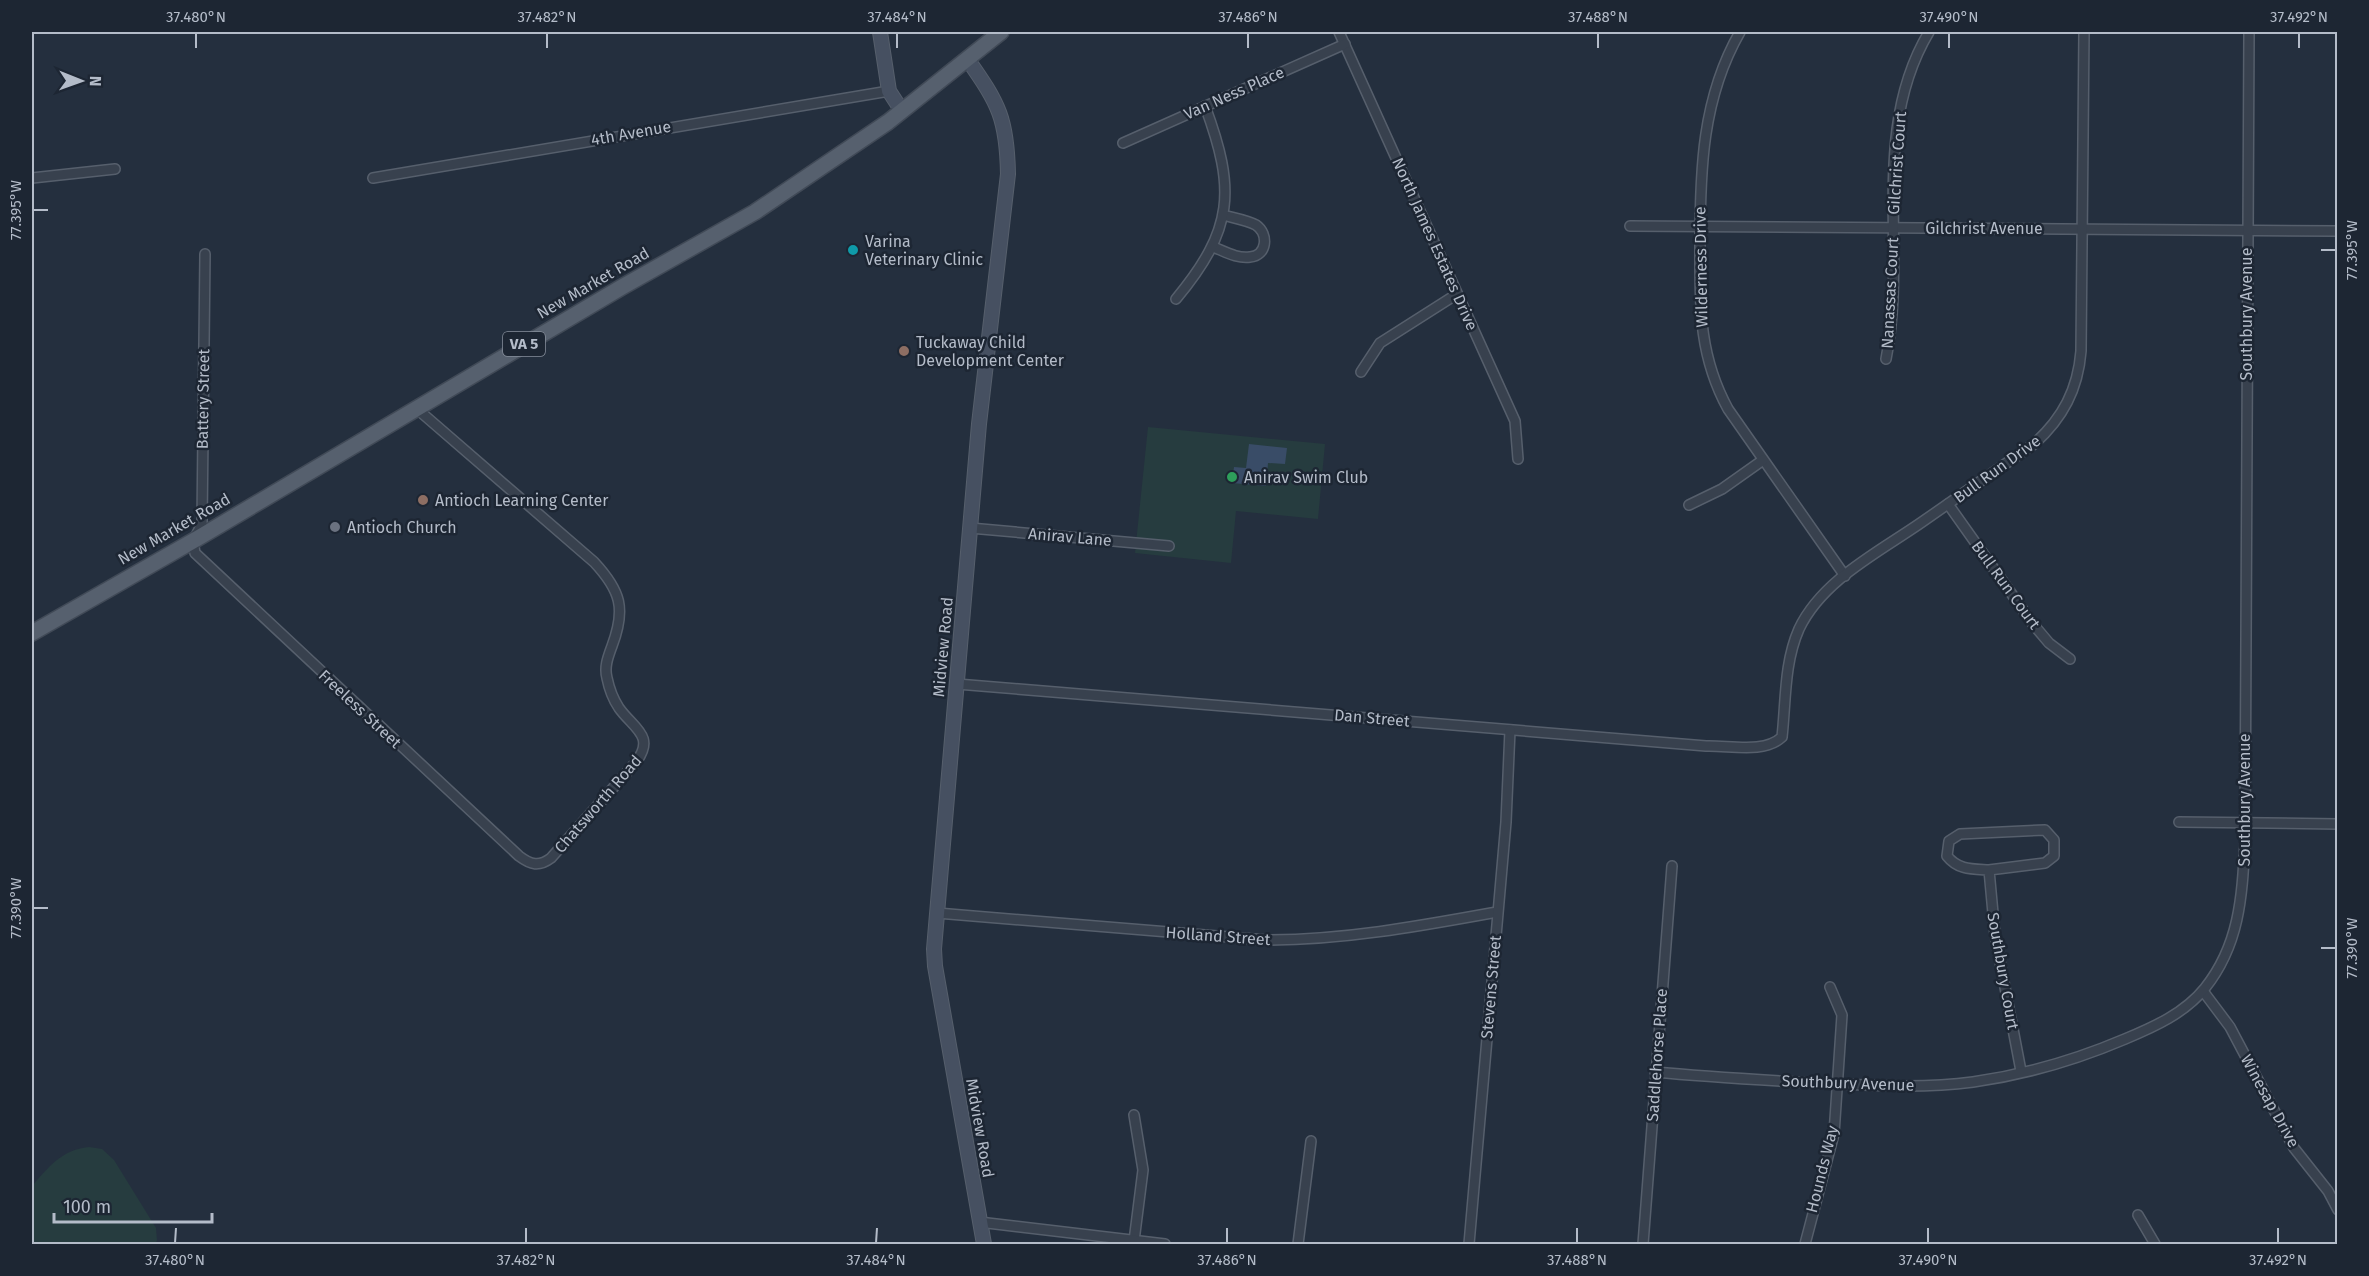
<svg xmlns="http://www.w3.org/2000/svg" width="2369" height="1276" viewBox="0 0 2369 1276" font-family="'Fira Sans',sans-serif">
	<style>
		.green { fill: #263c3f }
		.water { fill: #394c67 }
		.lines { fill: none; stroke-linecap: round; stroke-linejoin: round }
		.street-casing { stroke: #565f6c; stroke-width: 12 }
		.secondary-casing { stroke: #565f6c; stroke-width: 16 }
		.primary-casing { stroke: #414a57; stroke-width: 18 }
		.street { stroke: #38414e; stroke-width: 9 }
		.secondary { stroke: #465061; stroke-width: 14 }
		.primary { stroke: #56606e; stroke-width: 15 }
		.ticks { fill: none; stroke: #b4bcc9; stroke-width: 2 }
		.culture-dot { fill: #0f9aa8; stroke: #1d2633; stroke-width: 2 }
		.education-dot { fill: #8d6e63; stroke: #1d2633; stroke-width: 2 }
		.leisure-dot { fill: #2e9e5b; stroke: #1d2633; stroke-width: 2 }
		.worship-dot { fill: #6b7280; stroke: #1d2633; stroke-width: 2 }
		.labels { text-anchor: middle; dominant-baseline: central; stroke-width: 5; stroke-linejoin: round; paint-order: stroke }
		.shield { fill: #1d2633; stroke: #878f9c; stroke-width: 1.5 }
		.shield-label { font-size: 15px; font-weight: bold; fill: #b4bcc9 }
		.street-label { font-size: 16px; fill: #b4bcc9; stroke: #1d2633 }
		.poi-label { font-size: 16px; fill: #b4bcc9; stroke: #1d2633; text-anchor: start }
		.neatline { fill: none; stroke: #b4bcc9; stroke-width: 2 }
		.ticks-label { font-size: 15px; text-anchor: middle; fill: #b4bcc9 }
	</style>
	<rect width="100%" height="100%" fill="#242f3e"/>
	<g class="green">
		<polygon points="1148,427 1325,444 1318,519 1236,511 1231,563 1135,553"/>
		<path d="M89,1147L102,1149L114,1160L156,1228L157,1241L154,1244H32V1186C49,1167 61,1150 89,1147Z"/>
	</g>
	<polygon class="water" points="1249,444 1287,448 1285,464 1268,463 1266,486 1232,483 1234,467 1246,468"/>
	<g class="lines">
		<defs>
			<g id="street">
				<polyline points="1339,32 1515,421 1518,459"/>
				<path d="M1740,32C1702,98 1700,170 1700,245C1700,305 1698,354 1728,409L1845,576"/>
				<polyline points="1123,143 1345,44"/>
				<polyline points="32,178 115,169"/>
				<polyline points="373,178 889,91"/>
				<polyline points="1630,226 2338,231"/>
				<path d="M1213,247C1224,251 1237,259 1250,257C1267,256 1269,234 1256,225C1247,220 1234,218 1223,215"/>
				<path d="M205,254L202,524L193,541L195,553L519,856C531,865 539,867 551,858L636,762C656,736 633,728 619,708C613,699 609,688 607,678C604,667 608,657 612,646C626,609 621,591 594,562L416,408"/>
				<path d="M1176,299C1234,229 1236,190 1205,106"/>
				<path d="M1886,359C1908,251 1869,132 1929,32"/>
				<polyline points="1361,372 1380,343 1457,294"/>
				<polyline points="1948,504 2033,624 2049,643 2070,659"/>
				<polyline points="1689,505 1722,489 1763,460"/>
				<polyline points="970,528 1169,546"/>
				<path d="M957,684L1706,746C1729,745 1764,754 1782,737C1786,701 1784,663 1799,629C1822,580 1879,552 1922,522C1959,496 1997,470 2034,444C2063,418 2078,389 2081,351L2084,32"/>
				<polyline points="2179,822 2338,824"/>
				<path d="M1989,870C1972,869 1958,870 1947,856L1949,841L1960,834L2045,830L2054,840V856L2045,863L1989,870L1995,935L2021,1071"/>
				<path d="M937,913L1266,940C1345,940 1420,926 1497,912"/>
				<polyline points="2203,991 2230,1027 2294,1148 2328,1191 2338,1210"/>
				<path d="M1655,1072C1708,1077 1761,1080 1814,1083C1867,1085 1920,1089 1973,1082C2023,1075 2078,1059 2125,1039C2154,1027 2185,1013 2205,988C2240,944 2242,896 2245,842L2249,32"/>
				<polyline points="1134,1115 1143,1170 1134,1241"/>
				<polyline points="2138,1215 2155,1244"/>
				<polyline points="979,1222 1165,1244"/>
				<polyline points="1298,1244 1311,1141"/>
				<polyline points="1469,1244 1506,822 1510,730"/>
				<polyline points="1643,1244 1672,866"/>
				<polyline points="1805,1244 1834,1134 1842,1015 1830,987"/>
			</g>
			<g id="secondary">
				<polyline points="880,32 889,91 902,111"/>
				<path d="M968,60C999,104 1007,119 1008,174L979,424L934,949L935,966L984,1244"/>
			</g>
			<polyline id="primary" points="32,633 193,541 622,287 755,212 888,122 1001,32"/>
		</defs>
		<use href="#street" class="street-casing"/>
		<use href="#secondary" class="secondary-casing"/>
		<use href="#primary" class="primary-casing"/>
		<use href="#street" class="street"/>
		<use href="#secondary" class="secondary"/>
		<use href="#primary" class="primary"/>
	</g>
	<path class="ticks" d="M196,48V33M547,48V33M897,48V33M1248,48V33M1598,48V33M1949,48V33M2299,48V33M33,210H48M2321,250H2336M33,908H48M2321,948H2336M175,1243L176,1228M526,1243V1228M876,1243L877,1228M1227,1243V1228M1577,1243V1228M1928,1243V1228M2278,1243V1228"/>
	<circle class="culture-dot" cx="853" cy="250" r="6"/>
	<g class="education-dot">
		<circle cx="904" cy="351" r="6"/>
		<circle cx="423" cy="500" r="6"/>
	</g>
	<circle class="leisure-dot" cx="1232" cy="477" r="6"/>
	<circle class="worship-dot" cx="335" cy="527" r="6"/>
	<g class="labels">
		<rect class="shield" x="503" y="332" width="42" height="24" rx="4.5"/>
		<g class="shield-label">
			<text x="524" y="344">VA 5</text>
		</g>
		<g class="street-label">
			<text transform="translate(1234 93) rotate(-24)">Van Ness Place</text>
			<text transform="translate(631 133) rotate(-10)">4th Avenue</text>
			<text transform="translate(1897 163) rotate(-86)">Gilchrist Court</text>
			<text x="1984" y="228">Gilchrist Avenue</text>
			<text transform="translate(1435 244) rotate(66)">North James Estates Drive</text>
			<text transform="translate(1701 267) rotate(-91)">Wilderness Drive</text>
			<text transform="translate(593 283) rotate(-30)">New Market Road</text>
			<text transform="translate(1890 293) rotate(-87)">Nanassas Court</text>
			<text transform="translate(2246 314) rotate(-90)">Southbury Avenue</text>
			<text transform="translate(203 399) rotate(-89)">Battery Street</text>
			<text transform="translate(1997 469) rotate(-36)">Bull Run Drive</text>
			<text transform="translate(174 529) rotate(-30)">New Market Road</text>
			<text transform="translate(1070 537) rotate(5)">Anirav Lane</text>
			<text transform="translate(2006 585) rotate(54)">Bull Run Court</text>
			<text transform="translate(943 647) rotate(-85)">Midview Road</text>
			<text transform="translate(360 709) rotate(43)">Freeless Street</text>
			<text transform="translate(1372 718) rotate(5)">Dan Street</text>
			<text transform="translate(2244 800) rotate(-90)">Southbury Avenue</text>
			<text transform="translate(598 804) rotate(-49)">Chatsworth Road</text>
			<text transform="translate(1218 936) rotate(4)">Holland Street</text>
			<text transform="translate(2003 971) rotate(80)">Southbury Court</text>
			<text transform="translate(1491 987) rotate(-85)">Stevens Street</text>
			<text transform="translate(1657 1055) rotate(-86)">Saddlehorse Place</text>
			<text transform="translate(1848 1083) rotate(2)">Southbury Avenue</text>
			<text transform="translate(2270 1101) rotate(61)">Winesap Drive</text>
			<text transform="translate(980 1128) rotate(80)">Midview Road</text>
			<text transform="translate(1822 1169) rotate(-76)">Hounds Way</text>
		</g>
		<g class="poi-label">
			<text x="865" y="241">Varina<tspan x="865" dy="18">Veterinary Clinic</tspan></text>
			<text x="916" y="342">Tuckaway Child<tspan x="916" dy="18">Development Center</tspan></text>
			<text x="1244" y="477">Anirav Swim Club</text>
			<text x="435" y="500">Antioch Learning Center</text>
			<text x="347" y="527">Antioch Church</text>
		</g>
	</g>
	<rect width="2369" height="1276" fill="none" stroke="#1d2633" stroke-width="66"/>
	<g transform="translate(81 81) rotate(91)" stroke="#1d2633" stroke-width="4.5" paint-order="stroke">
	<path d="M0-4.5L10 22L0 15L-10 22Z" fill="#b4bcc9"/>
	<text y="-9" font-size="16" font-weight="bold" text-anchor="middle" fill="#b4bcc9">N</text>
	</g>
	<path d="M54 1213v9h158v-9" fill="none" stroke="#b4bcc9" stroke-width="3"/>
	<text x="63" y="1213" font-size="18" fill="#b4bcc9" stroke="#1d2633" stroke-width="4.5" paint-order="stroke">100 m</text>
	<rect x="33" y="33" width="2303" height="1210" class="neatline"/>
	<g class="ticks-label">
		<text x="196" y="22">37.480°N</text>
		<text x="547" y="22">37.482°N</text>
		<text x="897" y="22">37.484°N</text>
		<text x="1248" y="22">37.486°N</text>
		<text x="1598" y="22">37.488°N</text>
		<text x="1949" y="22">37.490°N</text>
		<text x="2299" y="22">37.492°N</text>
		<text transform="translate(16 210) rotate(-90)" y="5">77.395°W</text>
		<text transform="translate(2352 250) rotate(-90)" y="5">77.395°W</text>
		<text transform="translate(16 908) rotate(-90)" y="5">77.390°W</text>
		<text transform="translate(2352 948) rotate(-90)" y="5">77.390°W</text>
		<text x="175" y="1265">37.480°N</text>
		<text x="526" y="1265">37.482°N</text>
		<text x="876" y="1265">37.484°N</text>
		<text x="1227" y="1265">37.486°N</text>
		<text x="1577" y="1265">37.488°N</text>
		<text x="1928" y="1265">37.490°N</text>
		<text x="2278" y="1265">37.492°N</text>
	</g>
</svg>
